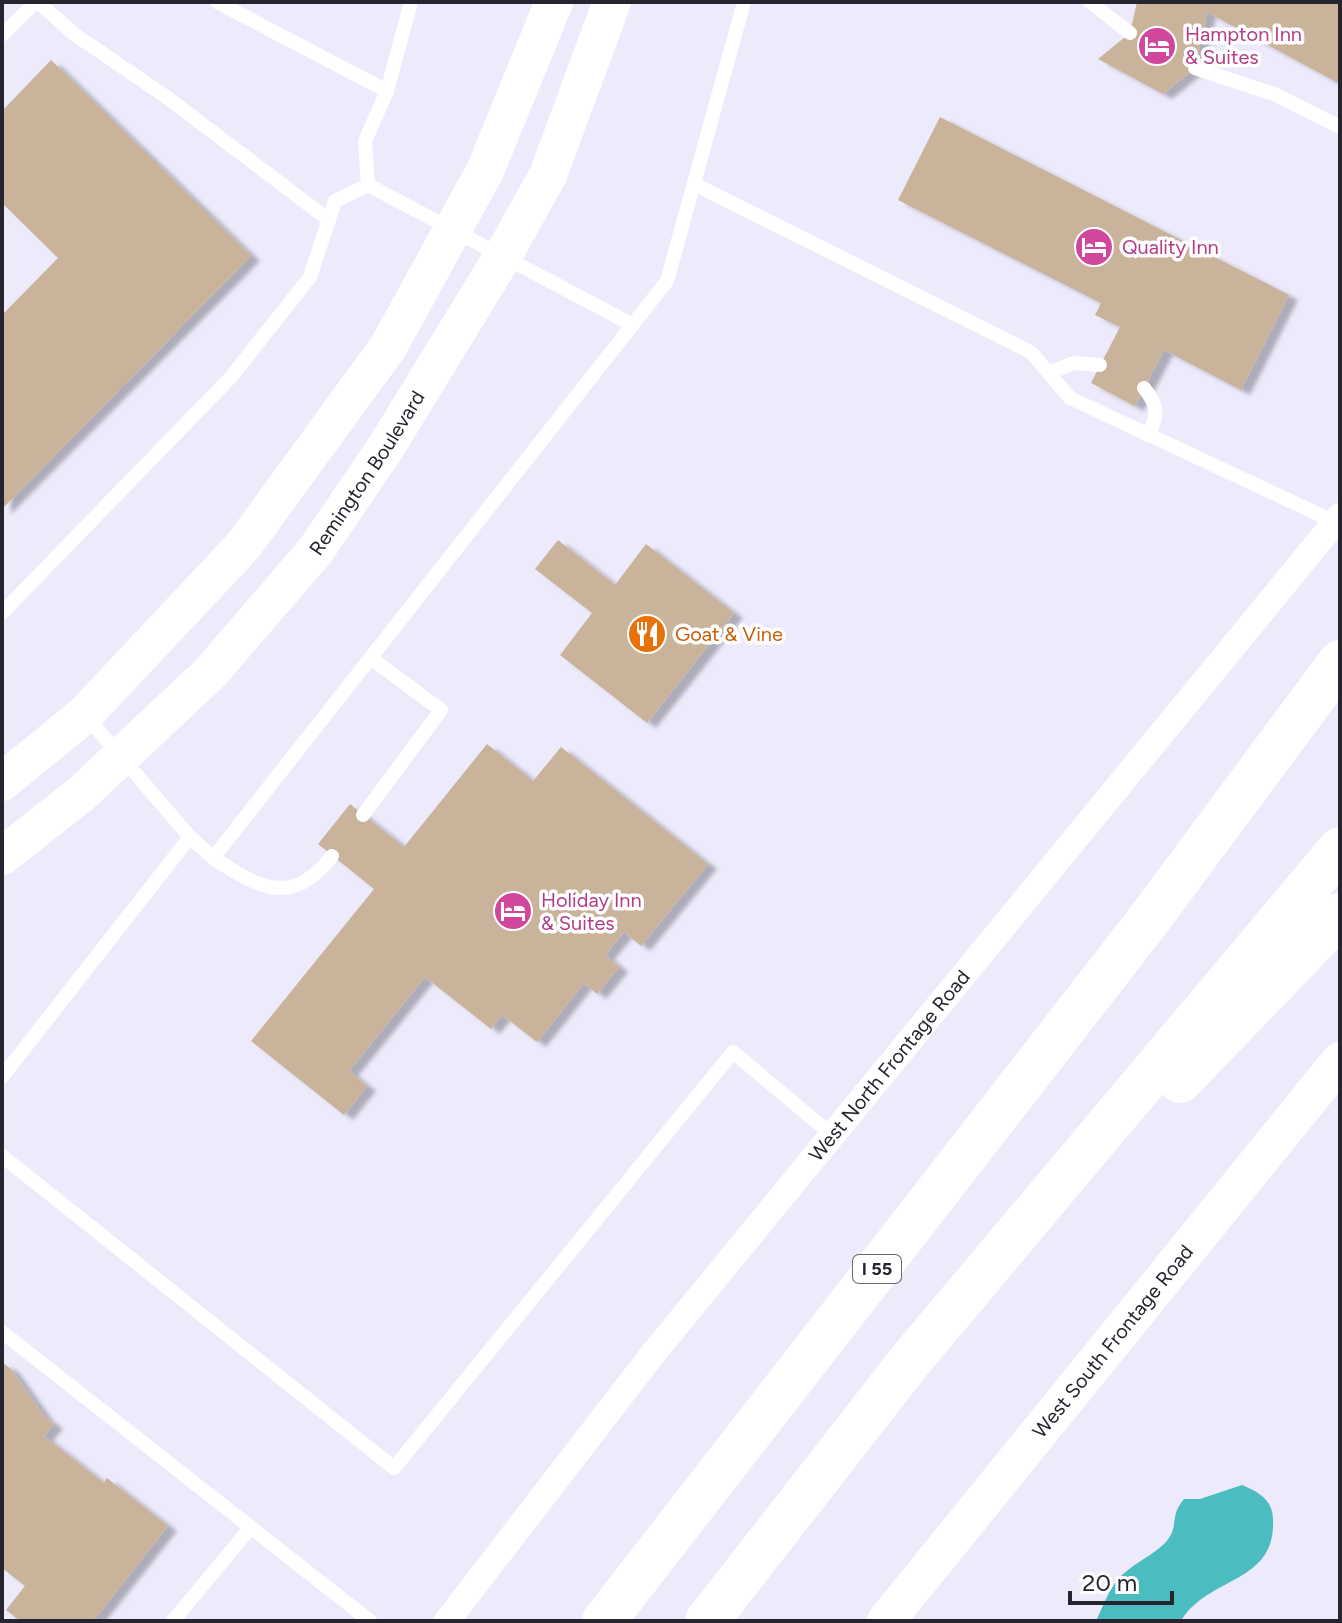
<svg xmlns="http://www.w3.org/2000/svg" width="1342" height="1623" viewBox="0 0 1342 1623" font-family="Figtree,sans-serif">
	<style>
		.water { fill: #4bbcbf }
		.building { fill: #c9b39b; filter: url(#shadow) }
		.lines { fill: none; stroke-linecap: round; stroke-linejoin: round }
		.lane { stroke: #fff; stroke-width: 14 }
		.street { stroke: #fff; stroke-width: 26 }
		.secondary { stroke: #fff; stroke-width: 38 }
		.highway { stroke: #fff; stroke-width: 44 }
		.labels { text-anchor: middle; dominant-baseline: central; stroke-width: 7; stroke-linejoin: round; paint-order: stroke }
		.shield { fill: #fff; stroke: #67666d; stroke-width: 2 }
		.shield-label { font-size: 18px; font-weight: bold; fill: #26242f }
		.hotel-label { font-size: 20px; fill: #b23c85; stroke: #fff; text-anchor: start }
		.street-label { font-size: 20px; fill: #26242f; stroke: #fff }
		.food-label { font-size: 20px; fill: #c56008; stroke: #fff; text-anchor: start }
	</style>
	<defs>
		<filter id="shadow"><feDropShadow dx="9" dy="5" stdDeviation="2" flood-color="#0004"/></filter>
	</defs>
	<rect width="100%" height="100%" fill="#edeafc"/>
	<path class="water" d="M1242,1485C1258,1492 1273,1499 1273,1520C1276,1584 1208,1576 1181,1621H1096C1103,1607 1109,1588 1120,1577C1133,1563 1160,1552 1169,1538C1178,1525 1170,1515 1184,1499H1200Z"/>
	<g class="building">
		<polygon points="1137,2 1340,2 1340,84 1207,12 1195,68 1163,94 1098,59 1130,33"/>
		<polygon points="51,60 251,256 2,509 2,315 58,258 2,203 2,111"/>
		<polygon points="940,117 1289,295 1241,390 1164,350 1135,406 1091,383 1120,327 1095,315 1101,303 898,200"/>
		<polygon points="558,540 615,585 646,544 734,613 647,723 560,655 592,613 535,569"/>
		<polygon points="487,744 533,781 561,747 708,864 641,946 624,932 605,955 619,967 597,994 584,983 537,1042 502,1015 491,1029 425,977 349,1071 367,1086 344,1115 251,1041 374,889 318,844 350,804 404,847"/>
		<polygon points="2,1362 11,1369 45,1417 54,1424 44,1436 104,1483 107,1478 168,1526 93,1621 20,1621 6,1610 25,1586 2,1568"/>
	</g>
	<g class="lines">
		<g class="lane">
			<polyline points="38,2 74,34 165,96 329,220"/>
			<polyline points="217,2 387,91"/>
			<polyline points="411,2 387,91 365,141 368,185 633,325"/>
			<polyline points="1090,2 1130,33"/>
			<polyline points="2,35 36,2"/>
			<polyline points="1195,68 1274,94 1340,127"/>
			<polyline points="694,184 1031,352 1070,398 1335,522"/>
			<polyline points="1049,373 1074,363 1100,365"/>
			<path d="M1144,388C1158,405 1159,415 1148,435"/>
			<polyline points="2,613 231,377 310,277 335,201 368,185"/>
			<polyline points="363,815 441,710 372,659"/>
			<polyline points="190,837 213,858 667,281 744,2"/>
			<path d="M213,858C260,888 291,908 332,856"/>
			<polyline points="2,1077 190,837 85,715"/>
			<polyline points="2,1156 394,1468 733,1052 832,1135"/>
			<polyline points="2,1332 370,1621"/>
			<polyline points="173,1621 251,1527"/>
		</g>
		<path class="street" id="s1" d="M447,1621L652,1355L1340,516"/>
		<g class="secondary">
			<polyline points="2,782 84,715 243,546 388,347 485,171 554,2"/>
			<path id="s2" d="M2,856L81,794L211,672L316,550L386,447L503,256L548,175L612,2"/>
			<path id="s3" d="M886,1621L1340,1061"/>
		</g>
		<g class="highway">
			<polyline points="1180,1081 1340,915"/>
			<polyline points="604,1621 1150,918 1340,662"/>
			<polyline points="707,1621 909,1362 1340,849"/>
		</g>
	</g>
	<defs>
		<symbol id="hotel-disc" viewBox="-11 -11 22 22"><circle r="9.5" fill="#d1479c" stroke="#fff"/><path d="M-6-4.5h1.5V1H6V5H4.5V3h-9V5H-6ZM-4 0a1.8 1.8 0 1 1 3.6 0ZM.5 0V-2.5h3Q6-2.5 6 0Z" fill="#fff"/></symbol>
		<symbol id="restaurant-disc" viewBox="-11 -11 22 22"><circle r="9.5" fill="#e8710a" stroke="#fff"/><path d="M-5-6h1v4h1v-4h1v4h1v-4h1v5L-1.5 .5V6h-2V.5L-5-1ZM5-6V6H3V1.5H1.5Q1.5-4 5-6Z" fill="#fff"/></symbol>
	</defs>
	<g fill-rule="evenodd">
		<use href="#hotel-disc" x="1135" y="24" width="44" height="44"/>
		<use href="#hotel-disc" x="1072" y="225" width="44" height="44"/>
		<use href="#restaurant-disc" x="625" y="612" width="44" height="44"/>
		<use href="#hotel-disc" x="491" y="889" width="44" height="44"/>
	</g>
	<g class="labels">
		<rect class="shield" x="853" y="1255" width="48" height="28" rx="6"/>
		<g class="shield-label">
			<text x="877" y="1269">I 55</text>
		</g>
		<g class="hotel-label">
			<text x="1185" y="34">Hampton Inn<tspan x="1185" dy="23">&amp; Suites</tspan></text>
			<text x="1122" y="247">Quality Inn</text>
			<text x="541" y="900">Holiday Inn<tspan x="541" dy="23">&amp; Suites</tspan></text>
		</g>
		<g class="street-label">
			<text stroke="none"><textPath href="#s2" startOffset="532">Remington Boulevard</textPath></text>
			<text stroke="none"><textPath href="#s1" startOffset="710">West North Frontage Road</textPath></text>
			<text stroke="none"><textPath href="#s3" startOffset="360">West South Frontage Road</textPath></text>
		</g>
		<g class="food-label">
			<text x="675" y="634">Goat &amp; Vine</text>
		</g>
	</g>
	<rect width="1342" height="1623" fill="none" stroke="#26242f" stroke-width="8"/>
	<path d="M1070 1591v12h102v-12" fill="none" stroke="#26242f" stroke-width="4"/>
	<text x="1082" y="1591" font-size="24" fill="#26242f" stroke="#ffffff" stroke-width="6" paint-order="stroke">20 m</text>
</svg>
